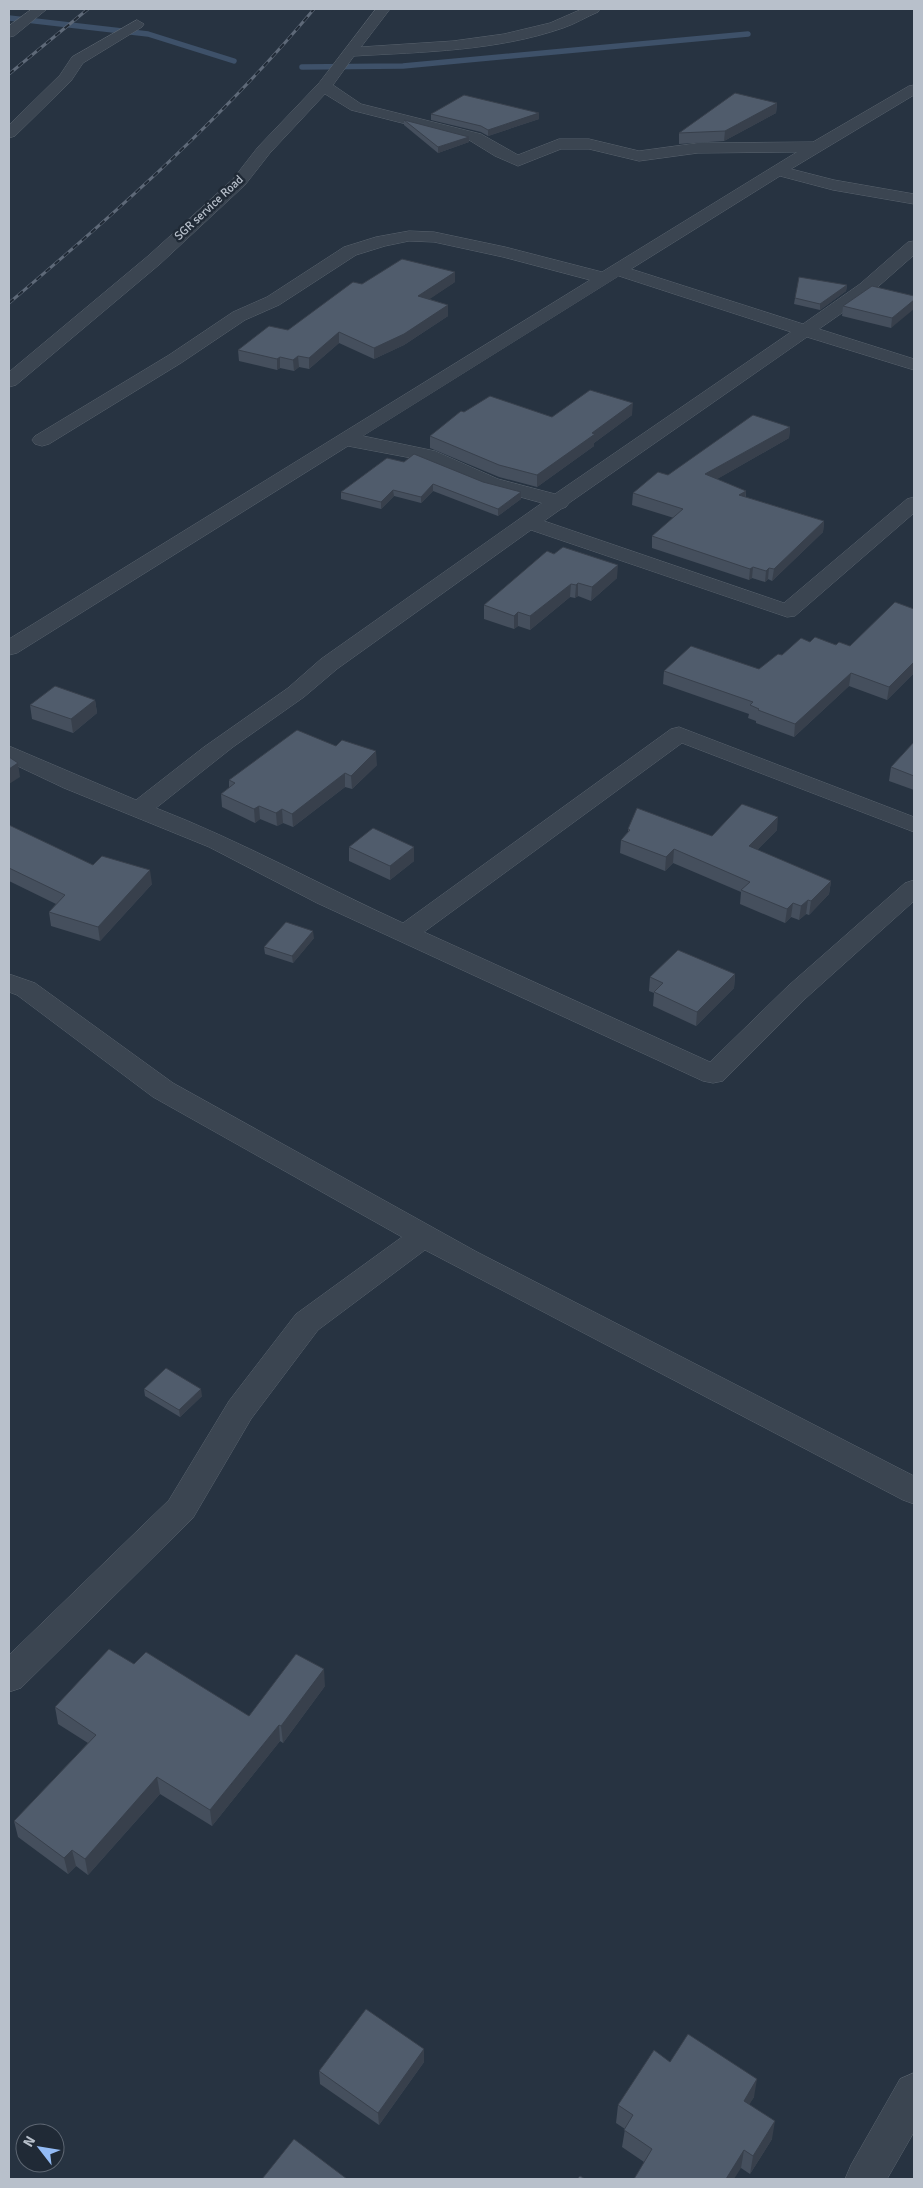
<svg xmlns="http://www.w3.org/2000/svg" width="923" height="2188" viewBox="0 0 923 2188" font-family="Signika,sans-serif">
	<style>
		.lines { fill: none; stroke-linecap: round; stroke-linejoin: round }
		.stream { stroke: #3e5169; stroke-width: 5.5 }
		.minor-casing { stroke: #59636e; stroke-width: 1 }
		.minor { fill: #3b4551; fill-rule: evenodd }
		.rail-casing { stroke: #5e6978; stroke-width: 3 }
		.rail { stroke: #202a36; stroke-width: 2; stroke-dasharray: 6; stroke-linecap: butt }
		.wall { fill: #454f5d }
		.shaded-wall { fill: #38404c }
		.building { fill: #505c6c; stroke: #38404c }
		.labels { text-anchor: middle; dominant-baseline: central; stroke-width: 5; stroke-linejoin: round; paint-order: stroke }
		.far-street-label { font-size: 12px; fill: #b8c0cb; stroke: #202a36 }
	</style>
	<rect width="100%" height="100%" fill="#273341"/>
	<g class="lines">
		<g class="stream">
			<polyline points="9,18 148,34 234,61"/>
			<polyline points="302,67 403,66 748,34"/>
		</g>
		<defs>
			<g id="minor">
				<polygon points="32,9 47,9 14,36 9,37 9,26"/>
				<path d="M376,9H390L361,47L453,41L504,34L550,23L582,9H600L598,12C586,17 575,24 563,28C497,51 423,52 354,56L333,85L361,104L481,134L518,155L559,139H589L639,151L698,143L813,142L909,86L914,85V95L791,169L834,180L914,194V204L833,190L780,176L631,269L803,324L860,284L908,242L914,241V255L872,292L819,329L914,359V370L807,337L569,503L566,507L561,509L544,521L784,603L907,499L914,497V513L795,616L787,617L531,530L337,669L304,697L233,747L156,808C241,841 320,885 403,923L671,729L679,727L914,817V832L682,743L424,932L710,1062L788,986L905,883L914,880V901L806,998L723,1081L713,1083L703,1081L317,903L209,847L64,788L9,762V746L136,800L204,747L288,688L321,659L542,503L484,487L422,460L348,446L17,653L9,655V639L590,280L503,257L434,242L409,241L385,246L356,255L279,305L245,320L181,363L49,444L42,446L35,444L32,440L35,436L169,355L233,312L267,297L344,247L376,237L409,231L434,232L505,247L602,272L797,152L698,153L639,161L589,149H561L518,166L495,156L469,140L351,110L325,94L270,153L245,185L160,264L16,385L9,387V372L148,256L233,179L258,147L319,83ZM619,276L791,332L555,494L498,479L435,451L363,436Z"/>
				<polygon points="137,20 144,24 142,27 83,63 71,81 15,136 9,138 9,125 60,75 72,57"/>
				<polygon points="9,974 35,983 173,1083 477,1252 914,1476 914,1504 903,1500 425,1250 318,1330 251,1419 193,1518 21,1688 9,1692 9,1655 169,1500 229,1401 296,1314 402,1237 153,1097 17,995 9,992"/>
				<polygon points="914,2073 914,2132 887,2179 845,2179 851,2165 900,2079"/>
			</g>
		</defs>
		<use href="#minor" class="minor-casing"/>
		<use href="#minor" class="minor"/>
		<defs>
			<g id="rail">
				<polyline points="9,74 88,9"/>
				<path d="M9,303C118,211 223,118 314,9"/>
			</g>
		</defs>
		<use href="#rail" class="rail-casing"/>
		<use href="#rail" class="rail"/>
	</g>
	<g class="wall">
		<polygon points="777,103 776,113 724,141 679,144 679,133"/>
		<polygon points="431,114 539,119 488,136 481,132 431,120"/>
		<polygon points="404,120 469,142 438,153 404,125"/>
		<polygon points="455,282 429,299 448,305 448,316 404,345 374,359 339,343 309,369 299,367 294,371 280,368 277,370 239,361 238,350 288,330"/>
		<polygon points="847,285 846,291 820,310 794,304 795,298"/>
		<polygon points="914,296 891,328 842,316 843,306"/>
		<polygon points="464,412 552,417 632,415 594,443 594,446 537,487 499,477 430,448 430,436"/>
		<polygon points="790,427 789,438 717,479 746,491 746,497 824,521 823,532 772,581 768,579 765,582 752,578 749,580 652,548 652,536 674,518 632,505 633,493 668,475"/>
		<polygon points="387,458 521,499 498,516 433,491 421,503 394,496 381,509 341,499 341,492"/>
		<polygon points="547,551 617,578 591,601 578,596 575,598 570,597 530,630 518,626 514,629 484,619 484,605"/>
		<polygon points="914,609 914,673 887,700 849,686 794,737 756,723 756,721 748,718 749,714 663,684 664,671 759,669 782,655 810,642 850,646"/>
		<polygon points="95,700 97,713 73,733 32,719 30,705"/>
		<polygon points="914,742 914,790 889,781 891,767"/>
		<polygon points="377,765 352,789 345,787 293,827 283,823 277,826 260,819 255,823 222,807 221,794 229,788 229,780"/>
		<polygon points="9,825 93,865 152,884 100,941 51,926 49,912 56,904 9,881"/>
		<polygon points="628,829 712,836 777,830 757,850 831,881 829,894 809,915 806,914 799,920 791,917 785,923 740,904 741,892 673,863 665,871 620,853 621,840 628,832"/>
		<polygon points="349,847 414,847 414,861 390,880 349,861"/>
		<polygon points="314,938 293,963 265,954 264,947"/>
		<polygon points="735,974 734,988 696,1026 653,1006 654,993 649,991 650,977"/>
		<polygon points="144,1389 202,1396 180,1417 145,1396"/>
		<polygon points="134,1664 249,1716 325,1686 283,1743 280,1741 212,1826 160,1794 88,1875 76,1866 68,1874 18,1837 14,1821 88,1743 58,1724 55,1707"/>
		<polygon points="424,2062 379,2125 320,2084 319,2071"/>
		<polygon points="670,2062 754,2097 749,2104 772,2139 750,2174 741,2168 644,2162 622,2147 625,2129 616,2123 618,2105"/>
	</g>
	<g class="shaded-wall">
		<polygon points="777,103 776,113 724,141 725,131"/>
		<polygon points="539,113 539,119 488,136 488,130"/>
		<polygon points="469,137 469,142 438,153 438,147"/>
		<polygon points="455,272 455,282 418,307 418,296"/>
		<polygon points="847,285 846,291 820,310 820,304"/>
		<polygon points="914,300 914,309 891,328 892,318"/>
		<polygon points="448,305 448,316 404,345 374,359 374,348"/>
		<polygon points="339,332 339,343 309,369 309,358"/>
		<polygon points="298,356 299,367 294,371 293,360"/>
		<polygon points="280,357 280,368 277,370 277,359"/>
		<polygon points="633,403 632,415 594,443 594,446 537,487 537,475 592,433"/>
		<polygon points="790,427 789,438 705,486 705,474"/>
		<polygon points="433,484 433,491 421,503 421,497"/>
		<polygon points="393,490 394,496 381,509 381,502"/>
		<polygon points="746,491 745,502 739,495"/>
		<polygon points="521,492 521,499 498,516 498,509"/>
		<polygon points="824,521 823,532 772,581 774,569"/>
		<polygon points="618,565 617,578 591,601 592,587"/>
		<polygon points="753,567 752,578 749,580 750,569"/>
		<polygon points="769,568 768,579 765,582 766,571"/>
		<polygon points="578,583 578,596 575,598 576,585"/>
		<polygon points="571,584 570,597 530,630 530,616"/>
		<polygon points="518,612 518,626 514,629 514,616"/>
		<polygon points="914,662 914,673 887,700 889,687"/>
		<polygon points="851,673 849,686 794,737 795,724"/>
		<polygon points="95,700 97,713 73,733 71,719"/>
		<polygon points="376,751 377,765 352,789 351,776"/>
		<polygon points="18,763 20,777 9,784 9,769"/>
		<polygon points="345,773 345,787 293,827 292,814"/>
		<polygon points="259,806 260,819 255,823 254,809"/>
		<polygon points="282,809 283,823 277,826 276,813"/>
		<polygon points="778,817 777,830 747,860 749,846"/>
		<polygon points="414,847 414,861 390,880 390,866"/>
		<polygon points="674,849 673,863 665,871 666,857"/>
		<polygon points="150,870 152,884 100,941 98,927"/>
		<polygon points="831,881 829,894 809,915 811,901"/>
		<polygon points="808,900 806,914 799,920 801,906"/>
		<polygon points="793,903 791,917 785,923 787,909"/>
		<polygon points="313,931 314,938 293,963 292,956"/>
		<polygon points="735,974 734,988 696,1026 697,1012"/>
		<polygon points="201,1389 202,1396 180,1417 179,1410"/>
		<polygon points="324,1669 325,1686 283,1743 281,1726"/>
		<polygon points="279,1725 280,1741 212,1826 210,1810"/>
		<polygon points="157,1777 160,1794 88,1875 85,1859"/>
		<polygon points="72,1850 76,1866 68,1874 64,1858"/>
		<polygon points="424,2049 424,2062 379,2125 378,2113"/>
		<polygon points="757,2079 754,2097 741,2118 744,2101"/>
		<polygon points="775,2121 772,2139 750,2174 753,2156"/>
		<polygon points="744,2150 741,2168 734,2179 726,2179"/>
	</g>
	<g class="building">
		<polygon points="735,93 777,103 725,131 679,133"/>
		<polygon points="464,95 539,113 488,130 481,126 431,114"/>
		<polygon points="404,120 469,137 438,147"/>
		<polygon points="402,259 455,272 418,296 448,305 404,334 374,348 339,332 309,358 298,356 293,360 280,357 277,359 238,350 269,326 288,330 353,282 362,284"/>
		<polygon points="799,277 847,285 820,304 795,298"/>
		<polygon points="872,286 914,296 914,300 892,318 843,306"/>
		<polygon points="590,390 633,403 592,433 595,434 537,475 499,465 430,436 461,411 464,412 490,396 552,417"/>
		<polygon points="753,415 790,427 705,474 746,491 739,495 824,521 774,569 769,568 766,571 753,567 750,569 652,536 683,509 633,493 658,472 668,475"/>
		<polygon points="414,454 483,482 521,492 498,509 433,484 421,497 393,490 381,502 341,492 387,458 404,462"/>
		<polygon points="563,547 618,565 592,587 578,583 576,585 571,584 530,616 518,612 514,616 484,605 547,551 554,554"/>
		<polygon points="895,602 914,609 914,662 889,687 851,673 795,724 758,710 759,709 750,705 753,702 664,671 691,646 759,669 778,654 782,655 801,638 810,642 815,637 836,645 839,642 850,646"/>
		<polygon points="55,686 95,700 71,719 30,705"/>
		<polygon points="297,730 336,746 342,740 376,751 351,776 345,773 292,814 282,809 276,813 259,806 254,809 221,794 235,783 229,780"/>
		<polygon points="914,742 914,776 891,767"/>
		<polygon points="9,757 18,763 9,769"/>
		<polygon points="742,804 778,817 749,846 831,881 811,901 808,900 801,906 793,903 787,909 741,890 750,882 674,849 666,857 621,840 630,830 628,829 637,808 712,836"/>
		<polygon points="9,825 93,865 102,856 150,870 98,927 49,912 65,895 9,868"/>
		<polygon points="373,828 414,847 390,866 349,847"/>
		<polygon points="286,922 313,931 292,956 264,947"/>
		<polygon points="678,950 735,974 697,1012 654,992 663,983 650,977"/>
		<polygon points="166,1368 201,1389 179,1410 144,1389"/>
		<polygon points="109,1649 134,1664 146,1652 249,1716 296,1654 324,1669 281,1726 279,1725 210,1810 157,1777 85,1859 72,1850 64,1858 14,1821 96,1735 55,1707"/>
		<polygon points="366,2009 424,2049 378,2113 319,2071"/>
		<polygon points="688,2034 757,2079 744,2101 775,2121 753,2156 744,2150 726,2179 634,2179 652,2149 624,2130 633,2115 618,2105 654,2050 670,2062"/>
		<polygon points="294,2139 347,2179 262,2179"/>
		<polygon points="580,2176 585,2179 577,2179"/>
	</g>
	<g class="labels">
		<g class="far-street-label">
			<text transform="translate(209 208) rotate(-43)">SGR service Road</text>
		</g>
	</g>
	<rect width="923" height="2188" fill="none" stroke="#b8c0cb" stroke-width="20"/>
	<g transform="translate(40 2148) rotate(301)"><circle r="24" fill="#202a36" stroke="#5d6672"/>
	<path d="M0-4L9 19L0 12L-9 19Z" fill="#93bbf5"/>
	<text y="-8" font-size="14" font-weight="bold" text-anchor="middle" fill="#b8c0cb">N</text>
	</g>
</svg>
